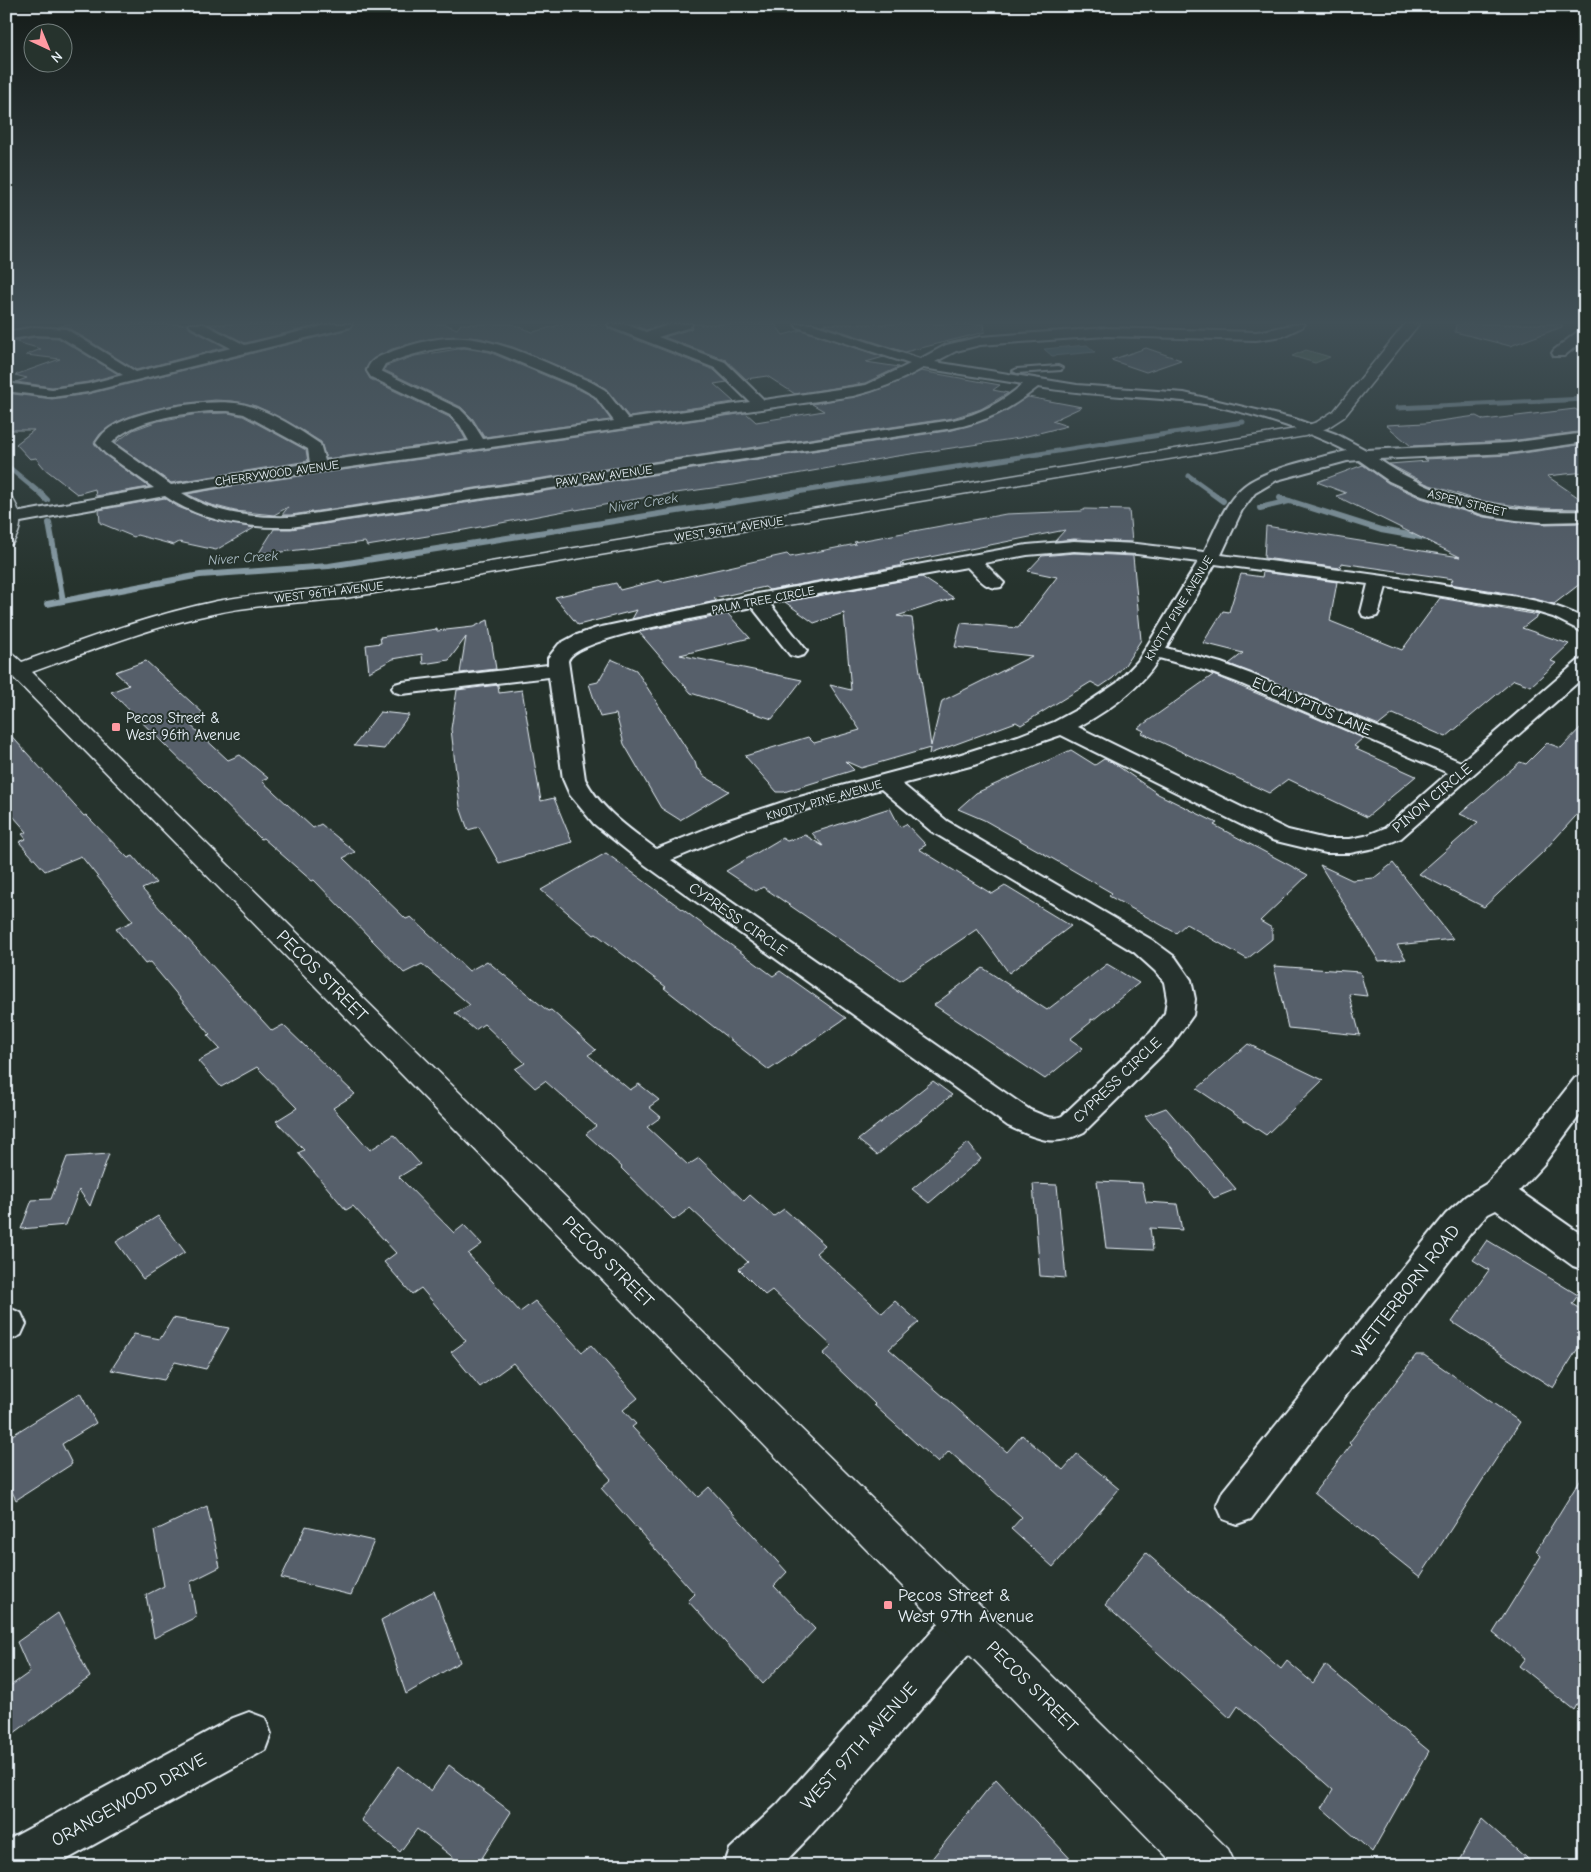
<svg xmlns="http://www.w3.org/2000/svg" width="1591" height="1872" viewBox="0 0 1591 1872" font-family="'Comic Neue',sans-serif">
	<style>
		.green { fill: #526e55; stroke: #9db0a6 }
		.water { fill: #4b6771; stroke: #8a9ea7 }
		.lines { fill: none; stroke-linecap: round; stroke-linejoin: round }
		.stream-far1 { stroke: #8a9ea7; stroke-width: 5 }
		.stream { stroke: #8a9ea7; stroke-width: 6 }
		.building { fill: #565e6b; stroke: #e8f1f8 }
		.service-casing { stroke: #e8f1f8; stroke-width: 4 }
		.minor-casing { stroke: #e8f1f8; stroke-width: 4 }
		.tertiary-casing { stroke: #e8f1f8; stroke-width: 3 }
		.service { fill: #26332d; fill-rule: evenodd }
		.minor { fill: #26332d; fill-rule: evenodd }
		.tertiary { fill: #26332d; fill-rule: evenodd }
		.poi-dot { fill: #ff9aa2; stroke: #26332d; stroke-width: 2 }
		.labels { text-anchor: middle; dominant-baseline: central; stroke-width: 4; stroke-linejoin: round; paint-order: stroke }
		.far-street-label { font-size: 12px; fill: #e8f1f8; stroke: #26332d }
		.far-water-label { font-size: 14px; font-style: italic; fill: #a9bac2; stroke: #26332d }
		.street-label { font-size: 15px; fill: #e8f1f8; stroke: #26332d }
		.poi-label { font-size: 15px; fill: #e8f1f8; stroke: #26332d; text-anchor: start }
		.near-street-label { font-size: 18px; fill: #e8f1f8; stroke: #26332d }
		.near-poi-label { font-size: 18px; fill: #e8f1f8; stroke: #26332d; text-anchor: start }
	</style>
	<rect width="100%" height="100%" fill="#26332d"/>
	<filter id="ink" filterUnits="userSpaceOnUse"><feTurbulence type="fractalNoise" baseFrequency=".02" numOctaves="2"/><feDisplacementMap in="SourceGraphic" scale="10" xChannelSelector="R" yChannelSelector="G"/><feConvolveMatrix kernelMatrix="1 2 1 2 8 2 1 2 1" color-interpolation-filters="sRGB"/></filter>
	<g filter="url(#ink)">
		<polygon class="green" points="1306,350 1330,357 1315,363 1292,356"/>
		<polygon class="water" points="1087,345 1095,352 1052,356 1044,349"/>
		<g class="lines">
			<g class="stream-far1">
				<polyline points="1397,408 1585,399"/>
				<polyline points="6,465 41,494"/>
				<polyline points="1189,476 1214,494"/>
				<polyline points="784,494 1243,422"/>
			</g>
			<g class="stream">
				<polyline points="40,493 47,500"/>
				<polyline points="1212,493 1223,501"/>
				<polyline points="1280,498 1381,530 1432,539"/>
				<polyline points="1260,508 1289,501"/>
				<polyline points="49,523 63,601"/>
				<polyline points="47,604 200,575 329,566 792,493"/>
			</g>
		</g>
		<g class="building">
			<polygon points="67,324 187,324 190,329 226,347 136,370 67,327 58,327"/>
			<polygon points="208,324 324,324 245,343"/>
			<polygon points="354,324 445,324 457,329 461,324 512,324 533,332 563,324 606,324 609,329 714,370 727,382 714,384 734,402 629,417 606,389 592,380 513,347 480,338 455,336 428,339 392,349 373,359 365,370 370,379 449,417 458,426 466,440 326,459 321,442 285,420 256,406 233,401 215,400 173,405 133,415 117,422 100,434 94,443 104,454 149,487 96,496 95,489 77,494 45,469 36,458 30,459 16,444 34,430 6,430 6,393 52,399 88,394 350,329"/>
			<polygon points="630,324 667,324 646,330"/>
			<polygon points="694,324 775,324 783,335 801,330 884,357 866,362 899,367 865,383 795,394 767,376 746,379 726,360 664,337 691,329"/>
			<polygon points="826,324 984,324 985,332 905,352 822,325"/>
			<polygon points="1456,324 1562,324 1562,327 1510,346 1455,332"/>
			<polygon points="35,337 58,338 118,374 88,382 52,387 16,382 27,378 15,375 60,359 26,355 41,349 13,341"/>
			<polygon points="464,348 489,352 580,390 594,397 611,420 484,437 473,419 461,407 384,370 386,366 415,356"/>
			<polygon points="1146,348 1181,360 1146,372 1111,360"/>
			<polygon points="921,371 1000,385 993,390 1008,393 981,409 953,418 291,515 282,515 288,507 274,515 235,511 208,504 187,494 244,484 746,413 756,422 824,411 812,404 863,395 889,386"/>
			<polygon points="1028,397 1082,407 1052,421 1067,426 1019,438 891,457 734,485 654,496 576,510 575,509 464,530 367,546 365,542 281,552 259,553 274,529 291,529 953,430 989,419"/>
			<polygon points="1575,409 1585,415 1585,431 1510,441 1411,446 1386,425 1425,423 1476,416 1484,420"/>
			<polygon points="228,413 243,416 306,450 308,461 171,483 115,443 133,430 158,421 198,414"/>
			<polygon points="1585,444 1585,472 1547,476 1585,502 1585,509 1530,508 1477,500 1427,484 1389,464 1428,461 1425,459 1510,455"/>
			<polygon points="1363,465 1388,483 1421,498 1484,517 1544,524 1585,523 1585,580 1554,604 1513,594 1450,584 1453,579 1341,563 1340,568 1264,558 1266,526 1460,557 1336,496 1346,493 1317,482"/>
			<polygon points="165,498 178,507 209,519 254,528 216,550 179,542 174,545 137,535 134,537 100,523 99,510"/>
			<polygon points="1085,509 1129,510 1132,542 1074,539 1055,541 1065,530 900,563 904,565 769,590 765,587 714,598 716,601 632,619 637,610 578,625 555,597 616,583 620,590 659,580 662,582 787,554 790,557 856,544 854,542 1006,514 1082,511"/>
			<polygon points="1074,553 1133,556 1141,640 1125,665 1113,678 1100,687 1091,682 1021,725 1016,722 929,754 930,748 861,768 845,761 854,770 784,792 777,792 745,756 808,737 814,743 860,730 830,685 851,690 844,613 814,623 785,602 922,577 954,598 897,616 912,618 931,746 942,701 1032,656 955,647 961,623 1018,628 1057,577 1028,571 1042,556"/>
			<polygon points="1263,572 1337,582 1330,621 1402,650 1440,598 1539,615 1522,628 1569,644 1551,661 1556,663 1531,686 1514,680 1446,737 1393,714 1379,725 1229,664 1243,653 1203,643 1223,611 1229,612 1241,574 1262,577"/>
			<polygon points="728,614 750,638 680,655 802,680 772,719 691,693 639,632"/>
			<polygon points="488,620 496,669 460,673 466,637 449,660 423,664 422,654 393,659 369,672 366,645 381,643 380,637 437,629 437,631 473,627"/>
			<polygon points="611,659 636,670 695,762 697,769 699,769 704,776 729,791 680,820 661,808 624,744 616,714 600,717 589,684 598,682"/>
			<polygon points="146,661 203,713 185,720 228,760 240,755 268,778 262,781 313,828 321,824 355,852 343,858 406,919 411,917 469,971 487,961 548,1011 551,1010 596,1050 588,1055 630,1090 639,1084 659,1100 649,1107 661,1117 647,1127 688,1165 699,1158 744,1201 750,1195 774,1216 784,1209 825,1245 816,1253 882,1313 895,1301 919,1322 889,1349 1007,1452 1022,1435 1063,1470 1077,1454 1119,1489 1053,1567 1011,1529 1022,1517 949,1451 938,1463 874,1405 875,1404 823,1354 832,1346 772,1290 765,1295 739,1269 748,1262 690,1208 674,1220 621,1168 622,1167 586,1134 596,1126 545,1081 535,1088 515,1069 525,1063 484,1024 475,1030 455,1013 470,1005 422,964 404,973 314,880 312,881 263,838 261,839 111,692 129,685 115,672"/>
			<polygon points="1213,675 1363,738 1354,746 1358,748 1356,749 1416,776 1367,817 1288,779 1269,793 1142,733 1144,731 1138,728"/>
			<polygon points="498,685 499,693 522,690 541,801 554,798 572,842 499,863 479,827 468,830 460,807 451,729 457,690"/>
			<polygon points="380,712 409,715 384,749 354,746"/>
			<polygon points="1585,723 1585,806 1543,852 1484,907 1419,874 1478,822 1460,814 1520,762 1526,764 1547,743 1561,748"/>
			<polygon points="6,730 84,816 86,815 128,858 133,856 156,883 142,889 272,1031 283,1025 355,1094 333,1108 370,1150 394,1135 420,1164 399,1177 454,1233 464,1225 482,1244 468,1254 520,1312 535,1301 582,1352 591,1345 638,1398 623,1410 636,1424 632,1427 698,1497 709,1487 787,1572 774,1586 815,1629 763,1684 688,1601 695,1594 601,1488 611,1479 513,1363 480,1387 451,1352 466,1341 421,1288 412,1294 384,1262 396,1253 353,1206 346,1210 298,1153 304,1150 276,1121 297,1108 257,1067 221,1087 198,1061 220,1049 207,1035 210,1034 150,962 145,964 116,929 133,921 81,856 45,871 19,842 26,839 22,834 27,832 6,808"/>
			<polygon points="1071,750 1095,765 1104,759 1112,762 1158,794 1217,823 1214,825 1308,875 1260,921 1272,928 1272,939 1247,959 1186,924 1176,933 1109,896 1112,893 1062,864 984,820 958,809 976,793"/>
			<polygon points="890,808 900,827 906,824 926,845 919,849 992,894 1005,886 1071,926 1009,973 977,929 900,981 763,887 756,891 726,871 782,838 787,841 805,835 823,846 812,833"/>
			<polygon points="606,853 773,976 780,971 846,1018 769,1070 664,988 666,987 596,934 594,935 541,890"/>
			<polygon points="1393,863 1453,939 1397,945 1406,959 1379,961 1320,865 1352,880 1374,878"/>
			<polygon points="1107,964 1139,983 1093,1020 1091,1019 1091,1022 1070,1039 1083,1048 1045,1079 934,1005 983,968 1047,1010"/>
			<polygon points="1274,966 1360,972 1367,996 1349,994 1360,1035 1288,1028"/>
			<polygon points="1248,1044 1323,1080 1266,1135 1197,1089"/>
			<polygon points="933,1081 952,1095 877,1155 858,1140"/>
			<polygon points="1166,1108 1236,1189 1214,1198 1145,1116"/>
			<polygon points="968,1143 981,1159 929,1203 912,1189"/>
			<polygon points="109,1154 90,1206 79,1190 66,1225 21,1229 32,1200 51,1199 67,1157"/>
			<polygon points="1097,1181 1142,1183 1146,1202 1177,1204 1182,1230 1150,1228 1153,1250 1106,1248"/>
			<polygon points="1033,1184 1057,1185 1066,1278 1040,1276"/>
			<polygon points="158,1216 185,1252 143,1279 116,1242"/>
			<polygon points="1487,1240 1578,1295 1572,1304 1585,1312 1585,1337 1553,1388 1452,1322 1489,1270 1473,1260"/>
			<polygon points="173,1318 229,1328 206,1369 175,1362 164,1380 111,1370 134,1334 160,1339"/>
			<polygon points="1416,1355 1424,1355 1520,1422 1420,1577 1314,1493 1351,1445 1349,1443"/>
			<polygon points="80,1393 96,1423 62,1444 72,1464 16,1500 6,1479 6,1439"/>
			<polygon points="1585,1472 1585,1690 1574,1710 1519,1666 1525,1658 1493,1633 1541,1556 1536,1551"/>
			<polygon points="207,1506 220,1567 190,1582 196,1617 154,1638 146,1595 164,1586 154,1531"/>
			<polygon points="306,1526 374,1541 351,1595 281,1578"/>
			<polygon points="1146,1553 1281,1669 1287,1661 1313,1683 1325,1665 1429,1751 1372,1852 1322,1808 1333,1790 1238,1706 1230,1718 1105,1605"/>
			<polygon points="434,1591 460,1662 406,1694 381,1620"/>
			<polygon points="58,1613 90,1677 6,1739 6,1689 30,1672 17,1642"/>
			<polygon points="449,1765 511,1812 477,1866 464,1866 417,1829 400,1852 361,1820 399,1766 431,1791"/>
			<polygon points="996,1779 1077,1866 926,1866"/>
			<polygon points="1482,1819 1535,1866 1456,1866"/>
		</g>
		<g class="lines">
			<defs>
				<polygon id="service" points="1058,366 1062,368 1061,370 1017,373 1013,371 1017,369"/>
				<g id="minor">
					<polygon points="189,324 204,324 245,345 331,324 352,324 350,327 88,392 52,397 6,391 6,383 52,389 88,384 123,375 59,336 35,335 6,340 6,332 35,327 66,329 136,372 231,348 191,327"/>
					<path d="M608,324H625L646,332L673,324H692L690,327L658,337L725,362L764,400L866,385L910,364L797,327L795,324H813L920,359L946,345L980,337L1106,328L1256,332C1273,330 1287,324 1304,324L1302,327L1283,336L1256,340L1106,336L980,345L956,351L935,362L1077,385L1184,393L1295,419L1336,434L1366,450L1510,443L1585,433V442L1510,453L1378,459C1442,503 1509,513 1585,511V521L1544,522L1516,520L1485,515L1422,496L1389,481L1359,460L1347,461L1277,480L1255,493L1242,510L1221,555C1303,565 1386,575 1468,589C1508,596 1549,599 1585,619V633L1553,617L1533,611L1386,587L1379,612L1377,616L1370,618L1363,616L1361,612L1368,584L1215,564L1166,648L1221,663L1251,674L1461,762L1578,661L1585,659V676L1401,838L1380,847L1350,853H1326L1272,840L1061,735L974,765L902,784L947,821L1152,940L1175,957L1191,980L1195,999L1193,1015L1171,1046L1084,1132C1053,1148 1038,1139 1008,1126L644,864L594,824L570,795L563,779L549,677L402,694L395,692L392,688L395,684L402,682L548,665V658L559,644L574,636L597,628L757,594L1027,545L1074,541L1137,544L1204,552C1215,531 1225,501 1244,486C1267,468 1318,458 1347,451C1301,427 1234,407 1183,401C1134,396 1086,395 1038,387C1010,409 989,421 953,428L291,527C247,528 202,522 165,496L15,523L9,522L7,518L9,514L15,513L154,488L105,453L96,443C99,439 102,434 106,431C130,410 216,396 246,405C272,412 298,429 320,444L325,461L469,441L460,425L450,415L371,377L367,371C370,358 382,356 393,351C415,343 441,336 464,338C506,341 552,366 591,382L605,390L628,419L750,402L715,368L610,327ZM464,346L490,350L581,388L595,396L614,421L483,439L471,420L460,409L381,371L385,364C411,354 436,347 464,346ZM923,368L1023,384C1002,402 980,414 953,420L291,517C254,518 214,514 182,493L244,482L853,396C878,390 900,381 923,368ZM210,411H228L244,414L308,449L310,463L171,485L112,443C132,419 181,414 210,411ZM1074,551L1137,554L1198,562L1138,661L1117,683L1078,709L1054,722L1018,736L958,755L792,799L723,822L656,849C629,828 601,810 585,779L568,661C574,637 724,613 752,607L790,655L797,657L804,655L807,651L769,603L967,567C977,576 986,591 1001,587L1004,583L984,563L1027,555ZM1159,658L1207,671L1237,682L1448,773L1385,828L1365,836L1350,839H1326L1288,830L1078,727C1109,710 1142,688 1159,658ZM881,789L931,831L1134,952L1155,971L1164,982L1167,999L1165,1013L1151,1032L1062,1116C1051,1121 1041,1114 1030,1110L671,860L739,832L808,809Z"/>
					<polygon points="1585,328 1585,339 1564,356 1554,356 1552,353 1554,350 1581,329"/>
					<polygon points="1585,1075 1585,1108 1543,1165 1519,1191 1585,1237 1585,1270 1573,1266 1496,1210 1488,1214 1470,1234 1251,1519 1237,1524 1223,1519 1217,1505 1223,1491 1446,1214 1466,1196 1486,1184 1521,1147 1575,1078"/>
					<polygon points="9,1308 21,1313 26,1324 21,1335 6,1342 6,1309"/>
					<polygon points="968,1602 983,1608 989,1623 983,1638 810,1836 781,1866 724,1866 730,1849 778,1804 953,1608"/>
					<polygon points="249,1712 265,1718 271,1734 265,1750 55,1866 6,1866 6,1841 233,1718"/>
				</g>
				<g id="tertiary">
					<path d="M1405,324H1419L1344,417L1327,428L1305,436L345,598C302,603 259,604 217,613C153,626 93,650 32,672L1228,1849L1236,1866H1176L6,670V652L13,654L22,662C86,639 150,615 217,601C259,593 302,591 345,586L1296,429L1317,422L1334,411Z"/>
					<path d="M6,497L12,498C23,514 23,528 12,544L6,545Z"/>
				</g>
			</defs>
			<use href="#service" class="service-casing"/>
			<use href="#minor" class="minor-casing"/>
			<use href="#tertiary" class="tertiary-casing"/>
			<use href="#service" class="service"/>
			<use href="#minor" class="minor"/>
			<use href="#tertiary" class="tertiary"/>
		</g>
	</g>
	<linearGradient id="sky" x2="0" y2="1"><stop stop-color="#151c19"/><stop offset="0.55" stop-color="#415057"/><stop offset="1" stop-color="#415057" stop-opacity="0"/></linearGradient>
	<rect width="1591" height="586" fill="url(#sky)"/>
	<g class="poi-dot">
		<rect x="111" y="722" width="10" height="10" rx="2.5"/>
		<rect x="883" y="1600" width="10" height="10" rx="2.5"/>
	</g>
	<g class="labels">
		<g class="far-street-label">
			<text transform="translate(277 473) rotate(-8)">CHERRYWOOD AVENUE</text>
			<text transform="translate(604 476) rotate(-8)">PAW PAW AVENUE</text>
			<text transform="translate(1467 503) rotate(14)">ASPEN STREET</text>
			<text transform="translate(729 529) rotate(-9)">WEST 96TH AVENUE</text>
			<text transform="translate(329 592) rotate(-7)">WEST 96TH AVENUE</text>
			<text transform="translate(763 600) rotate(-11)">PALM TREE CIRCLE</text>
			<text transform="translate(1179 608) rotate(-59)">KNOTTY PINE AVENUE</text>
			<text transform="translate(824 800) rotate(-16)">KNOTTY PINE AVENUE</text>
		</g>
		<g class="far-water-label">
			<text transform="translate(643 503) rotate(-9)">Niver Creek</text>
			<text transform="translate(243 558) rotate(-4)">Niver Creek</text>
		</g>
		<g class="street-label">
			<text transform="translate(1312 706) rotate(23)">EUCALYPTUS LANE</text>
			<text transform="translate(1432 798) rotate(-40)">PINON CIRCLE</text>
			<text transform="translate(738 919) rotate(35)">CYPRESS CIRCLE</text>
			<text transform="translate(1117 1080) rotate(-44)">CYPRESS CIRCLE</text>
		</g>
		<g class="poi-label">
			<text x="126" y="718">Pecos Street &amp;<tspan x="126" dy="17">West 96th Avenue</tspan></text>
		</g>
		<g class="near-street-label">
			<text transform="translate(322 976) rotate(45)">PECOS STREET</text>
			<text transform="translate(608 1262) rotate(45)">PECOS STREET</text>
			<text transform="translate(1406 1291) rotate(-52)">WETTERBORN ROAD</text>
			<text transform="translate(1032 1687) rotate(45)">PECOS STREET</text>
			<text transform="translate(859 1746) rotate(-48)">WEST 97TH AVENUE</text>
			<text transform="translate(129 1800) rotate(-29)">ORANGEWOOD DRIVE</text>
		</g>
		<g class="near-poi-label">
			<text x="898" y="1595">Pecos Street &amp;<tspan x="898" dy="21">West 97th Avenue</tspan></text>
		</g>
	</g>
	<rect width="1591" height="1872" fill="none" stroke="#26332d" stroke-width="25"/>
	<rect x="12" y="12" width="1566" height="1847" fill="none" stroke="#e8f1f8" stroke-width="2" filter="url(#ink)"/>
	<g transform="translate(48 48) rotate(136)"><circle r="24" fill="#26332d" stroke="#747f7e"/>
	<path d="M0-4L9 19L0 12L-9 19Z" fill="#ff9aa2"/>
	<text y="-8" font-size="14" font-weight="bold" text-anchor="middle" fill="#e8f1f8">N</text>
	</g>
</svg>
